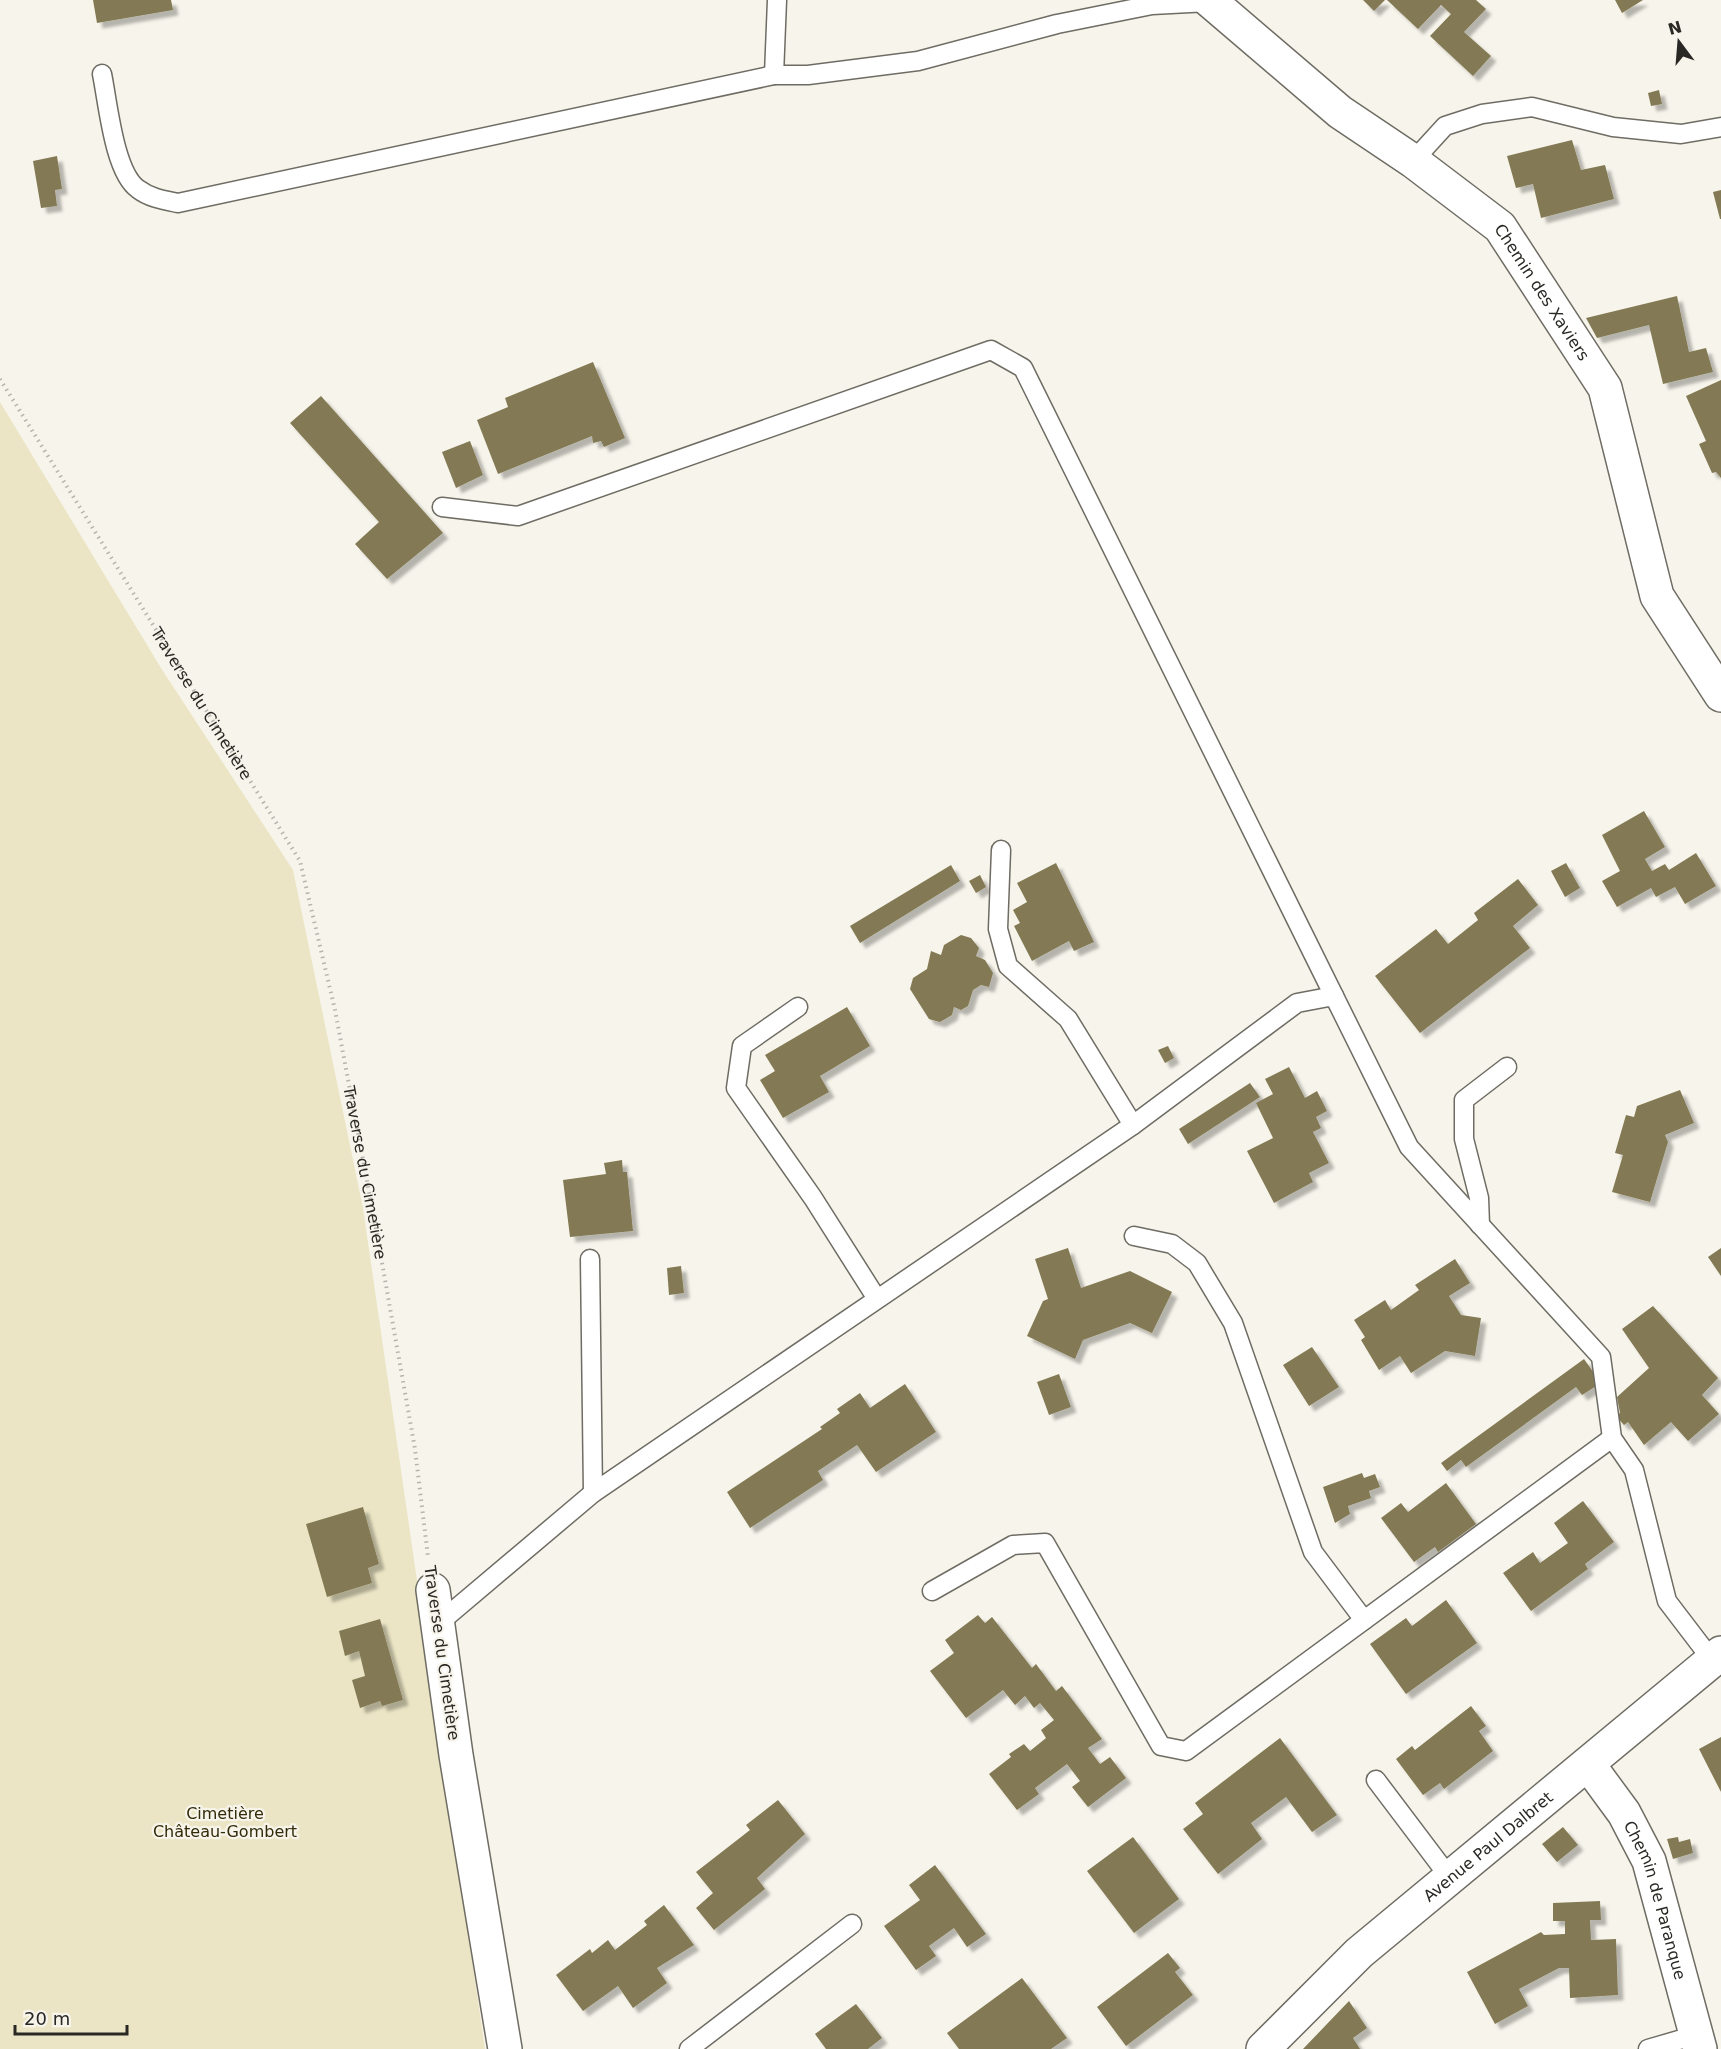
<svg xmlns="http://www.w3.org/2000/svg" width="1721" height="2049" viewBox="0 0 1721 2049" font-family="'DejaVu Sans',sans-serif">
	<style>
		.green { fill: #ebe5c5 }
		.building { fill: #837a54; filter: url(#shadow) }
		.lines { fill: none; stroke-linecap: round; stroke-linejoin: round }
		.lane-casing { stroke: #6e6c63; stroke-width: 21 }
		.street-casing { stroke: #6e6c63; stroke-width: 36 }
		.path { stroke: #b6b5ad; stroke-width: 4; stroke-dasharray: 1.5 4.5; stroke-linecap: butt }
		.lane { stroke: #fff; stroke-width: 18 }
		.street { stroke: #fff; stroke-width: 33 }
		.labels { text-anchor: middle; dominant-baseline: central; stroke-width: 4.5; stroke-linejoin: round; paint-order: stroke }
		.street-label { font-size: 16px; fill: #292824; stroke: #f7f5eb }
		.park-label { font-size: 16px; fill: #322a08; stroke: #f7f5eb }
	</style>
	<defs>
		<filter id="shadow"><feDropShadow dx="5.5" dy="5.5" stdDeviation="1.5" flood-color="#0004"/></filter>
	</defs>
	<rect width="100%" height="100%" fill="#f7f5eb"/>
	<polygon class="green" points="0,402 161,668 293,870 363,1208 485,2049 0,2049"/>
	<g class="building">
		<polygon points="93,0 171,0 173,10 97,23"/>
		<polygon points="1363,0 1385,0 1374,11"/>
		<polygon points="1387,0 1476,0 1486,9 1464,32 1491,56 1473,76 1430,36 1451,14 1441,5 1418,29"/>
		<polygon points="1615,0 1643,0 1622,13"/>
		<polygon points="1659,90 1662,104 1651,106 1648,93"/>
		<polygon points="1572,140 1581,170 1605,165 1614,199 1541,218 1533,184 1516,188 1507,156"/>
		<polygon points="57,156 62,189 55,190 57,206 41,208 33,161"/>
		<polygon points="1721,190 1721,219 1720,219 1713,192"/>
		<polygon points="1677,296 1689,352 1706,348 1713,372 1663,384 1649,325 1597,338 1586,318"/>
		<polygon points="593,362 625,438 604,447 601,441 593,443 592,436 498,474 477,420 508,407 505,398"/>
		<polygon points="1721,380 1721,478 1716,472 1712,473 1699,444 1706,441 1686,396"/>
		<polygon points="321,396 443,533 387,579 355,544 379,522 290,423"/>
		<polygon points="470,441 483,475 456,488 442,452"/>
		<polygon points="1644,811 1665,847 1645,859 1652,871 1665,864 1669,870 1696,853 1716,886 1685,904 1675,887 1656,897 1651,888 1617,907 1602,881 1620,871 1602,835"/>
		<polygon points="1056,863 1094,942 1074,951 1069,941 1032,961 1014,926 1020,923 1013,910 1027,902 1017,883"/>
		<polygon points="1566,863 1580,888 1565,897 1551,871"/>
		<polygon points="951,865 960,881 860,943 850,926"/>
		<polygon points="980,875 986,887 976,893 969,881"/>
		<polygon points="1518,879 1538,905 1513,926 1530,948 1420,1033 1375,976 1436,929 1448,944 1478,920 1474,913"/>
		<polygon points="961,935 971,938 979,948 976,956 985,960 993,973 989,987 981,985 973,990 968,1006 961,1010 954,1007 952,1015 940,1022 929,1019 910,989 913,978 927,969 931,951 941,955 944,945"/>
		<polygon points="847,1007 870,1046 820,1076 829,1092 783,1118 760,1080 775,1071 765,1055"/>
		<polygon points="1168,1046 1174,1058 1165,1063 1158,1050"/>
		<polygon points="1289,1067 1305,1098 1317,1091 1327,1111 1316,1117 1321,1128 1313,1132 1329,1163 1309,1173 1313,1182 1274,1203 1247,1151 1273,1138 1256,1103 1273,1094 1265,1079"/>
		<polygon points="1250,1083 1260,1097 1188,1144 1179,1129"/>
		<polygon points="1680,1090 1694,1123 1665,1135 1668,1142 1650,1202 1612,1192 1623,1155 1615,1153 1626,1115 1634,1117 1637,1106"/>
		<polygon points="622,1160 623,1172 627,1172 633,1231 570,1237 563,1180 606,1174 604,1163"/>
		<polygon points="1068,1248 1081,1288 1130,1271 1172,1292 1152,1333 1130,1323 1083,1340 1075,1359 1027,1336 1043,1301 1048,1299 1035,1259"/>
		<polygon points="1721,1248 1721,1276 1708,1257"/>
		<polygon points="1455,1259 1470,1283 1449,1296 1461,1315 1481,1318 1475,1356 1445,1351 1411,1373 1400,1356 1379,1370 1361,1340 1365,1337 1354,1320 1385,1300 1391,1310 1419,1290 1415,1285"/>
		<polygon points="681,1266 684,1293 669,1295 667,1268"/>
		<polygon points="1653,1306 1718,1378 1702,1395 1719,1414 1688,1441 1671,1422 1644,1445 1628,1422 1624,1425 1616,1416 1620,1413 1617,1397 1649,1368 1622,1329"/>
		<polygon points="1312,1347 1339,1387 1309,1406 1283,1365"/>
		<polygon points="1584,1359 1601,1383 1582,1395 1576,1387 1466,1467 1461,1460 1447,1471 1441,1463"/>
		<polygon points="1059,1374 1071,1407 1049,1415 1037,1382"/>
		<polygon points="905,1384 936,1432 876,1472 857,1445 818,1471 823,1480 750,1528 727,1492 822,1429 820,1427 840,1413 837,1409 860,1393 870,1408"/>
		<polygon points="1362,1473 1364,1478 1375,1474 1380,1487 1369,1491 1371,1498 1348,1506 1350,1514 1335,1523 1323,1487"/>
		<polygon points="1446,1483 1476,1524 1438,1552 1435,1547 1414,1562 1381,1518 1401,1503 1408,1512"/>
		<polygon points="1583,1501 1614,1542 1585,1564 1588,1569 1531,1611 1503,1573 1533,1552 1540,1563 1568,1543 1554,1523"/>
		<polygon points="363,1507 379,1564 368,1568 372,1583 327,1597 306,1524"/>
		<polygon points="1446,1600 1477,1643 1406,1694 1370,1644 1406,1618 1412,1626"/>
		<polygon points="978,1615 985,1623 992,1617 1032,1668 1036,1664 1056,1691 1062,1686 1102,1739 1088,1748 1100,1764 1110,1757 1126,1778 1088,1807 1072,1787 1080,1781 1067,1764 1035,1788 1039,1794 1017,1810 989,1774 1011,1757 1009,1754 1024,1744 1030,1751 1046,1738 1041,1730 1054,1720 1040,1703 1034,1708 1025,1696 1015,1705 1003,1690 966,1718 930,1671 954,1653 945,1640"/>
		<polygon points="380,1619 403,1700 382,1706 380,1701 360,1708 352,1680 365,1676 359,1651 345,1656 339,1631"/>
		<polygon points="1471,1706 1486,1726 1479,1731 1493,1751 1444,1789 1440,1783 1423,1795 1396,1759 1412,1746 1415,1750"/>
		<polygon points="1721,1737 1721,1792 1699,1749"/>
		<polygon points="1280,1738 1337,1815 1312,1832 1286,1797 1251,1823 1262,1839 1218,1874 1183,1829 1203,1814 1195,1803"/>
		<polygon points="778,1800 805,1834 757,1878 765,1889 714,1930 696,1908 713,1893 696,1872 750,1830 746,1825"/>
		<polygon points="1563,1827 1578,1845 1557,1862 1542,1844"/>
		<polygon points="1133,1837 1179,1899 1134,1933 1087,1871"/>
		<polygon points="1678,1837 1679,1842 1690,1839 1693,1853 1673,1859 1667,1839"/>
		<polygon points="935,1865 986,1934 967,1947 954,1928 929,1946 936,1956 916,1970 884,1926 920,1900 909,1885"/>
		<polygon points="1600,1901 1601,1920 1590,1920 1591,1940 1616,1939 1618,1995 1570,1998 1569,1968 1559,1968 1519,1989 1528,2006 1495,2024 1467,1972 1541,1932 1544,1935 1565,1934 1565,1921 1553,1921 1553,1903"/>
		<polygon points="664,1905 694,1945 657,1968 667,1983 633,2008 618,1986 583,2011 556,1975 590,1949 592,1953 608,1940 615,1950 647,1925 644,1921"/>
		<polygon points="1168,1953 1180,1968 1175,1972 1193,1995 1126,2046 1097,2007"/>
		<polygon points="1022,1978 1067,2038 1051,2049 959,2049 947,2033"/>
		<polygon points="1349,2001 1367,2028 1353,2038 1360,2049 1303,2049"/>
		<polygon points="856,2004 882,2038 868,2049 826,2049 815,2034"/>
	</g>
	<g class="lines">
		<defs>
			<g id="lane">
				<path d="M102,74C108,103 114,172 138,189C150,198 163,200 178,203L774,75H808L918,61L1057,24L1152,5L1209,2"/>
				<polyline points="774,75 777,0"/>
				<polyline points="1413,161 1445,126 1482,114 1532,107 1613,127 1681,134 1721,127"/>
				<polyline points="442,507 518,516 991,350 1023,368 1334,996"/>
				<polyline points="1001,850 998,929 1008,966 1068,1019 1133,1125"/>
				<polyline points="798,1007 742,1046 736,1088 813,1198 877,1299"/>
				<polyline points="1480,1225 1479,1198 1464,1139 1464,1100 1507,1067"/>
				<polyline points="1134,1236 1172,1244 1197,1263 1233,1323 1313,1552 1364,1620"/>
				<polyline points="590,1259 593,1493"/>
				<polyline points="932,1591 1013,1545 1045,1543 1161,1746 1186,1751 1612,1438"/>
				<polyline points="439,1623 593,1493 1133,1125 1297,1003 1334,996 1409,1147 1601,1357 1612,1438 1634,1470 1667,1601 1712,1660"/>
				<polyline points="1376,1780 1450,1878"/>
				<polyline points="689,2049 852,1924"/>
				<polyline points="1648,2049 1696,2035"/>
			</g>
			<g id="street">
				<path id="s2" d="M1209,0L1340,112L1413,161L1500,227L1605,388L1657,596L1721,695"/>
				<polyline points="433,1590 456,1755 505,2049"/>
				<path id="s3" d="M1588,1764L1624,1813L1649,1861L1700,2049"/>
				<path id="s4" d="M1263,2049L1359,1953L1721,1653"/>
			</g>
		</defs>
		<use href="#lane" class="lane-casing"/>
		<use href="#street" class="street-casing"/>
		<path class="path" id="s1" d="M0,379L300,861L335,1010L376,1229L415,1449L428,1557"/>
		<use href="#lane" class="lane"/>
		<use href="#street" class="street"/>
	</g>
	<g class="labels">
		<g class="street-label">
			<text stroke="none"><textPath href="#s2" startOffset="447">Chemin des Xaviers</textPath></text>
			<text stroke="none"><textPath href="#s1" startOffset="382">Traverse du Cimetière</textPath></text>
			<text stroke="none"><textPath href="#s1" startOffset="886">Traverse du Cimetière</textPath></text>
			<text transform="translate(442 1653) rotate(82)">Traverse du Cimetière</text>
			<text stroke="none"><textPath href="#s4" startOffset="303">Avenue Paul Dalbret</textPath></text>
			<text stroke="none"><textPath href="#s3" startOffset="154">Chemin de Paranque</textPath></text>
		</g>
		<g class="park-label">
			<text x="225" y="1813">Cimetière<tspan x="225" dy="18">Château-Gombert</tspan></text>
		</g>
	</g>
	<g transform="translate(1679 42) rotate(344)" stroke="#f7f5eb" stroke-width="4.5" paint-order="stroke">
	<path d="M0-4.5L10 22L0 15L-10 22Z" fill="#292824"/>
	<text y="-9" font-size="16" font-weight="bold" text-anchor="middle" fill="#292824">N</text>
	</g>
	<path d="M15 2025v9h112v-9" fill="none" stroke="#292824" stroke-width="3"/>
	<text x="24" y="2025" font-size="18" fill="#292824" stroke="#f7f5eb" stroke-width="4.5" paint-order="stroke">20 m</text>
</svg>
